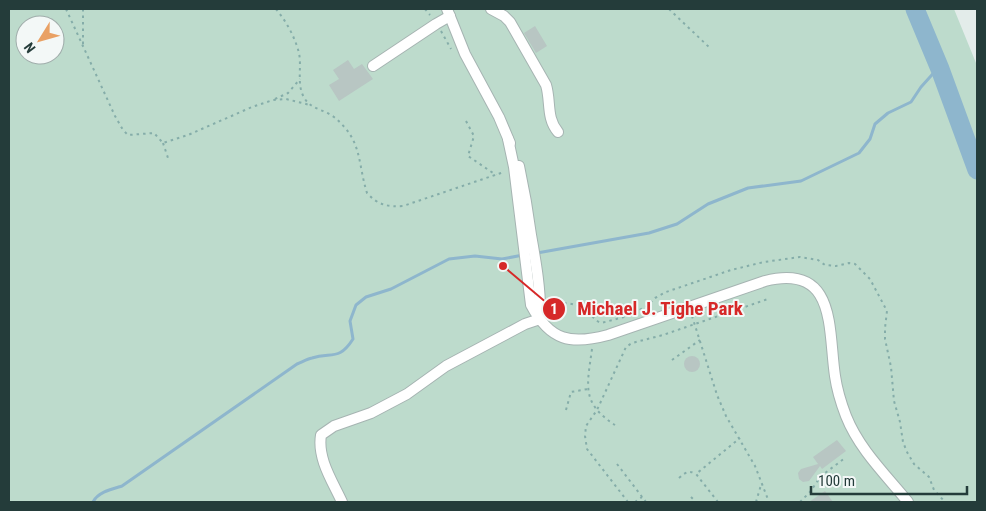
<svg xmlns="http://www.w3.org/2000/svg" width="986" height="511" viewBox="0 0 986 511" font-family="'Roboto Condensed',sans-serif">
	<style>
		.green { fill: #bddbcc; fill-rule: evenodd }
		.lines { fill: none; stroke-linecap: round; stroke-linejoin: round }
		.stream { stroke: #8eb6cd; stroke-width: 3 }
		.river { stroke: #8eb6cd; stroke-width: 19 }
		.building { fill: #b8c6c3 }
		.minor-casing { stroke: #a6b4b2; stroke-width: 12 }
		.path { stroke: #85ada9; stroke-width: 2; stroke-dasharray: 2.5 4; stroke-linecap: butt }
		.minor { stroke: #fff; stroke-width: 10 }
		.leader { fill: none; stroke: #d62828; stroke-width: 2 }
		.callout-dot { fill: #d62828; stroke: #f3f8f7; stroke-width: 2 }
		.mark-label { font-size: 15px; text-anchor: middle; font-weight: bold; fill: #fff }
		.callout-label { font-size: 19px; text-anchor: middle; font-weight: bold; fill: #d62828; stroke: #f3f8f7; stroke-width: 4; stroke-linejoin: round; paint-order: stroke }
	</style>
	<rect width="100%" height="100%" fill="#e3ecea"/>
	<path class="green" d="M9,9H954L976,63L977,64V502H9ZM25,25H55V55H25Z"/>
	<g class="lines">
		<g class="stream">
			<polyline points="537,253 649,233 677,224 708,204 748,188 801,181 859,153 870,139 875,124 888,113 911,102 921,87 939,67"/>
			<path d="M93,502C98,492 112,489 122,486L297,364C302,362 307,359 312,358C332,352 339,361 353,339L350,321L356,305L366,297L391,289L449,259L475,256L502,259L523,255"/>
		</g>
		<polyline class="river" points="915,9 940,69 977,170"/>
	</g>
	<g class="building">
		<polygon points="535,26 547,46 536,53 524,33"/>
		<polygon points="348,60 354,69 362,64 373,79 339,101 329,85 339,79 333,70"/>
		<circle cx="692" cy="364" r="8"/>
		<polygon points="837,440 846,451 822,469 820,466 809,481 803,482 799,479 798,473 801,469 818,464 813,457"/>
		<polygon points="825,491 833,502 809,502"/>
	</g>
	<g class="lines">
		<defs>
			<g id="minor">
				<polyline points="447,9 465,54 499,117 510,143"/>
				<path d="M491,9L504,16L510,22L546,85C551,101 546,118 558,132"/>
				<polyline points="373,66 436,24 450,16"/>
				<path d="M508,139L514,167L531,305C550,341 571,345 608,335L765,281C837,263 828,329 835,376C837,390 841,403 846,416C859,449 886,475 908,502"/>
				<path d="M519,166C524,189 528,212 531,235C536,263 541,291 540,319"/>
				<path d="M342,502C333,482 317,459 321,435L334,426L371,413L407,394L446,366L525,324L540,319"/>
			</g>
		</defs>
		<use href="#minor" class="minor-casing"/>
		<g class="path">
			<polyline points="66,9 115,116 123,130 128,135 154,133 163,143 188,135 252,107 273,100 286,99 310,105"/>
			<path d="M276,9C286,21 295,37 299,53C302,68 296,86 305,99C311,109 325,110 334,117C363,141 357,161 367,193C378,205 387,207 403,206L504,172"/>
			<polyline points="425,9 430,15"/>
			<polyline points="669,9 711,49"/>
			<polyline points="441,31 451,49"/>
			<polyline points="83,44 83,9"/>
			<polyline points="275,99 288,93 300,79"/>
			<polyline points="466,121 474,136 468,156 496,175"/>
			<polyline points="163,143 169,161"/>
			<path d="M551,303C562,302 577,303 586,310C592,314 592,319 601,323L628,316L647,306L655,298L666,292L731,270L764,262L800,257L818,260L825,265L836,266L849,263L855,264L870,279L887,311L885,328V339L891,367L894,401L900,422L903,442L907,452L914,464L929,477L934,490L945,502"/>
			<polyline points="692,316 717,395 726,416 755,466 769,502"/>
			<path d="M592,349C587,386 581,403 615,425"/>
			<polyline points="672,360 700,340"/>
			<polyline points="566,410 571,392 588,389"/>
			<polyline points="617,464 646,502"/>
			<path d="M679,478C686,472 689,470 696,474"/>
			<polyline points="691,497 696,502"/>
			<polyline points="628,502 587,449 585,436 586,426 597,410 626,347 632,343 663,335 768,299"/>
			<polyline points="635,502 642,497"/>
			<polyline points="718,502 696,474 740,438"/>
			<polyline points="756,502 761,485"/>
			<polyline points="800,502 810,492 821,476 845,458"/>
		</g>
		<use href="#minor" class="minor"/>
	</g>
	<path class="leader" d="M503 266L554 309"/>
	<g class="callout-dot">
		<circle cx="503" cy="266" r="5"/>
		<circle cx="554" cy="309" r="12"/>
	</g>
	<g class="mark-label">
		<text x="554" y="314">1</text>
	</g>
	<g class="callout-label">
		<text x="660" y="315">Michael J. Tighe Park</text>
	</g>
	<rect width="986" height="511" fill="none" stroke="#243c3a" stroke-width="20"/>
	<g transform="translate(40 40) rotate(233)"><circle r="24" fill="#f3f8f7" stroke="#a0adab"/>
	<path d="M0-4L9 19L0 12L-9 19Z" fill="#e9a164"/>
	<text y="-8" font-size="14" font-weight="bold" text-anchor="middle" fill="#243c3a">N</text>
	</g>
	<path d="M811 486v8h156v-8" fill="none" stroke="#243c3a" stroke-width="2.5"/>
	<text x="818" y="486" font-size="15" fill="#243c3a" stroke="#f3f8f7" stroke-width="4" paint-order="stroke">100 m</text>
</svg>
